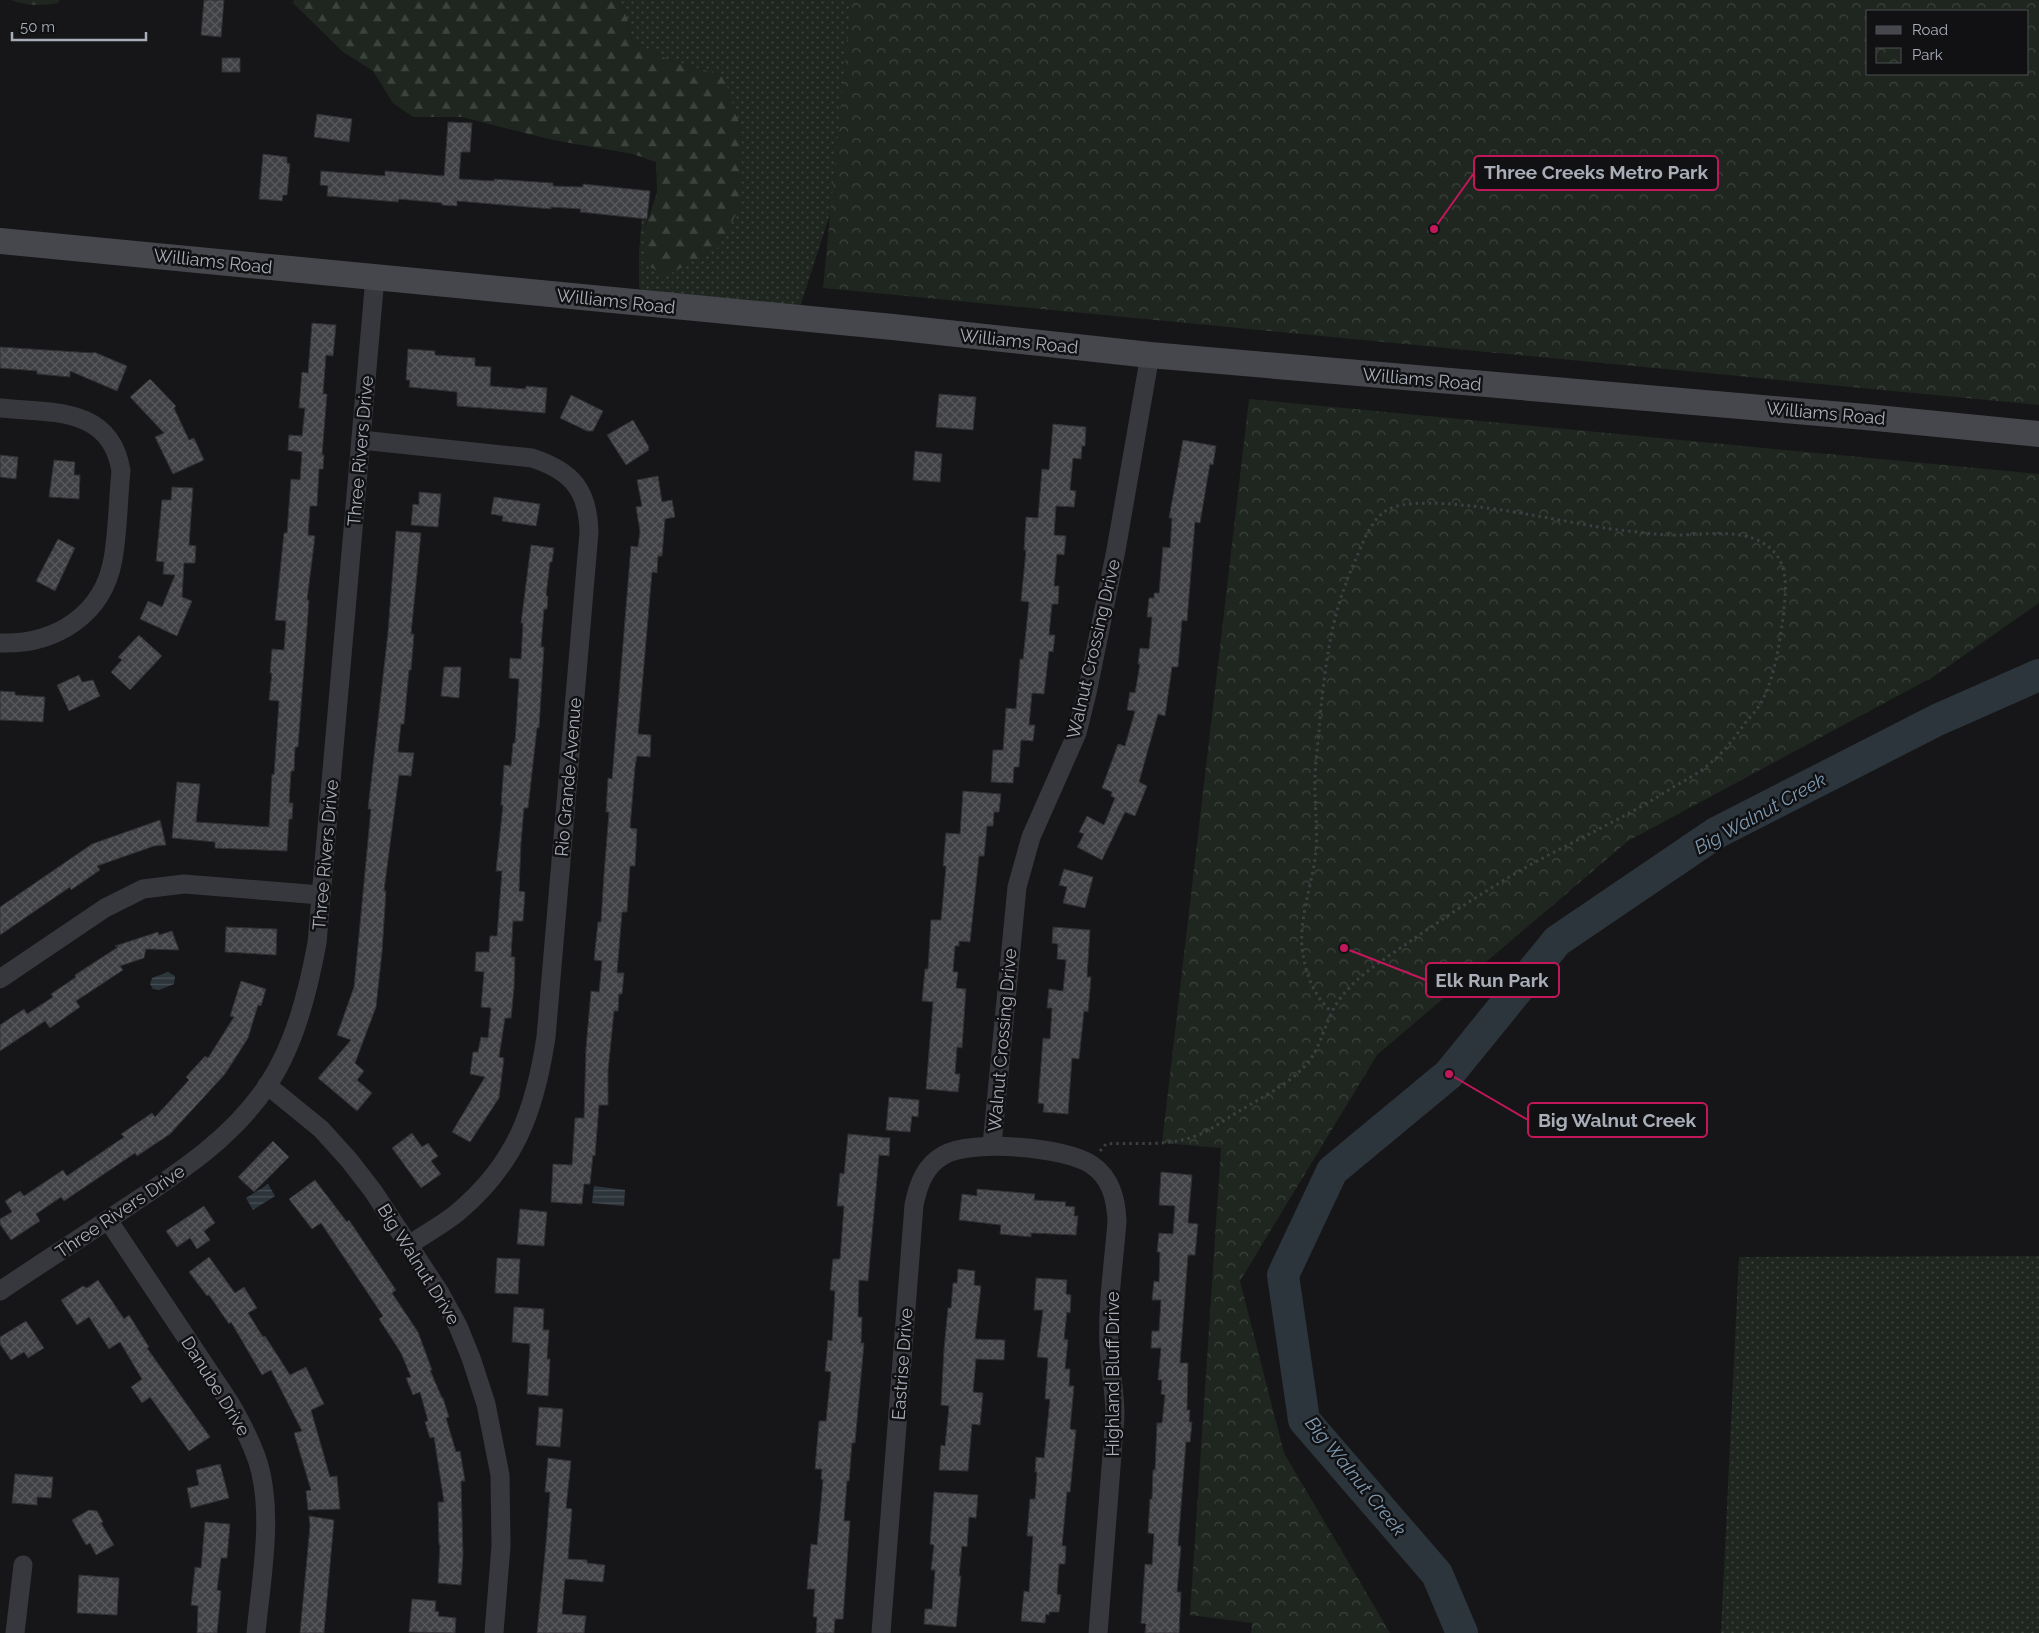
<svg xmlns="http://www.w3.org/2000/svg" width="2039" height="1633" viewBox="0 0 2039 1633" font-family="Raleway,sans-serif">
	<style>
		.grass { fill: url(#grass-dots) }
		.forest { fill: url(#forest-firs) }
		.park { fill: url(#park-crowns); fill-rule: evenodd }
		.water { fill: url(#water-rules) }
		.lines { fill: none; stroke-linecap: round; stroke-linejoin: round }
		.river { stroke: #2c353c; stroke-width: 32 }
		.building { fill: url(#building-cross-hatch); stroke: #303034 }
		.path { stroke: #3d3f44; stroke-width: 3; stroke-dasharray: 2.5 4; stroke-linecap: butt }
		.minor { stroke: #37383d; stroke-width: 19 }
		.secondary { stroke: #45474d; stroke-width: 26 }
		.labels { text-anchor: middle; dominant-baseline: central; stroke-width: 5; stroke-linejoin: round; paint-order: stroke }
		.street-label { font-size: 18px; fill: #a8adb8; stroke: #111113 }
		.water-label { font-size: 19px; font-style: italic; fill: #7f9bb3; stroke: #111113 }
		.leader { fill: none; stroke: #c2185b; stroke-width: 2 }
		.callout-dot { fill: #c2185b; stroke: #111113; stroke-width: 2 }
		.callout { fill: #111113; stroke: #c2185b; stroke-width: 2 }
		.callout-label { font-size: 19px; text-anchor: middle; font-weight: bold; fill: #a8adb8 }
	</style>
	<defs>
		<pattern id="grass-dots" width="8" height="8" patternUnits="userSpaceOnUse" patternTransform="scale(1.25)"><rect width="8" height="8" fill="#1e261f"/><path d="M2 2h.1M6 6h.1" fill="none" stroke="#3c433d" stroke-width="1.8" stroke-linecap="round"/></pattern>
		<pattern id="forest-firs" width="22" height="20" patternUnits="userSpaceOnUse" patternTransform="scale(1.25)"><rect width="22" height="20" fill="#1e261f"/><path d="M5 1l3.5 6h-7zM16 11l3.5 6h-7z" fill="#3c433d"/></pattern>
		<pattern id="park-crowns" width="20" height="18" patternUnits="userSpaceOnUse" patternTransform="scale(1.25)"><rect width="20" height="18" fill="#1e261f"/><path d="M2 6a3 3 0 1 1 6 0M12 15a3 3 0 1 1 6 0" fill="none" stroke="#3c433d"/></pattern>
		<pattern id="water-rules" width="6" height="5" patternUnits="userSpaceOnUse" patternTransform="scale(1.25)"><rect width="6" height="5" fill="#2c353c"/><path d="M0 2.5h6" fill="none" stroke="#485056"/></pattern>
		<pattern id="building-cross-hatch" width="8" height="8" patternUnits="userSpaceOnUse" patternTransform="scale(1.25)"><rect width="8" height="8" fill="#404145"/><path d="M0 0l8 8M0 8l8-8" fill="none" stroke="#595a5e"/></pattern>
	</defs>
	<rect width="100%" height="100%" fill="#161618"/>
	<g class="grass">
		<polygon points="619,0 899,0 800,307 693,296 684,294 643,292 639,287 639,252 642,217 647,220 644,231 724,76 667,59 632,41 625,8"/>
		<polygon points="2039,1256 2039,1633 1721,1633 1739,1257"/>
	</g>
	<g class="forest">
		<path d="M11,0H60L58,3C41,6 27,6 11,0Z"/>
		<polygon points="294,0 619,0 625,8 632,41 667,59 724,76 742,133 742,203 718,248 666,276 644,263 644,231 657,192 656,162 633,154 553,140 462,117 413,117 393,103 373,71 343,52 293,3"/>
	</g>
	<g class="park">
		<path d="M851,0H2039V405L823,288ZM2028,11V74H1868V11Z"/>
		<polygon points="1249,399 2039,474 2039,603 1933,677 1628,841 1377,1055 1240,1281 1284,1453 1390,1633 1251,1633 1252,1623 1190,1615 1221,1148 1162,1143"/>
	</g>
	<g class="water">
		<polygon points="168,972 175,976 174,984 159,990 153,989 150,984 152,978"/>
		<polygon points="268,1184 275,1196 253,1210 246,1198"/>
		<polygon points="594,1186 625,1190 624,1206 592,1203"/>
	</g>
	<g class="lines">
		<polyline class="river" points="1462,1633 1437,1574 1304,1420 1283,1275 1332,1171 1449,1074 1557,941 1716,833 1937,720 2039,675"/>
	</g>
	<g class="building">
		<polygon points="204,0 224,0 221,37 201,35"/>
		<rect x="222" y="58" width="18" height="14"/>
		<polygon points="317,114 352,119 349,142 314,137"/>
		<polygon points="448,122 472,123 470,152 461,152 459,179 494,181 494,179 553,183 553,186 583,187 583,184 650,191 647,219 580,212 581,209 551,207 551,209 457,201 457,206 442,205 442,203 399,199 398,202 327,196 328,186 320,185 321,171 385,176 385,171 444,176"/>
		<polygon points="263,154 287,157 287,163 290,164 287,195 283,195 282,201 259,199"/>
		<polygon points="312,323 336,325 333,356 326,355 323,394 327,394 322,455 324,455 323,469 319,469 317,506 310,506 308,535 315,536 307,600 309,600 298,747 295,747 294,771 291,771 289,803 293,803 292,819 289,819 287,851 215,848 215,842 172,838 177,782 200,784 196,822 269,827 272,774 274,775 279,701 269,700 272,673 270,673 272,649 284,650 286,621 275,620 284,533 287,533 291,479 300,480 302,452 288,450 289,435 302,436 305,408 299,408 302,372 308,373"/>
		<polygon points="0,347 93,353 94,352 127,366 117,391 70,371 70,377 37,374 37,371 0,368"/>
		<polygon points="408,349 435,351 435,355 475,358 475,366 491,367 490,386 526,389 526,386 547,388 545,413 457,406 457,392 409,387 410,380 406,380"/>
		<polygon points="150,379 176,406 174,408 189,440 194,438 204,460 173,474 155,437 164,433 130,397"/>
		<polygon points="939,394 976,397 973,430 936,427"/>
		<polygon points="571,395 603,411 593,431 587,431 560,418"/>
		<polygon points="633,420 649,447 648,448 649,450 626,465 607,435"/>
		<polygon points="1053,424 1086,427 1085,446 1082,446 1081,459 1073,458 1070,490 1076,491 1074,507 1056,506 1054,535 1066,536 1064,555 1057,554 1054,586 1059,586 1058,604 1052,604 1049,635 1055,635 1053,652 1049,651 1044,694 1032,693 1029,725 1035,725 1033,741 1021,740 1019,767 1014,767 1013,783 991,782 993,750 1003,750 1006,708 1016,709 1020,659 1023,659 1029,602 1021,601 1026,550 1024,550 1026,517 1038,518 1042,469 1049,470"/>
		<polygon points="1183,440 1216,446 1213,465 1210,464 1200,523 1195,522 1187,621 1182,620 1178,667 1172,667 1165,716 1158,714 1139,782 1147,786 1135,816 1125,812 1102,860 1077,847 1084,834 1079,832 1087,816 1104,825 1115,798 1111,796 1112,792 1102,788 1118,744 1125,746 1135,711 1127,710 1130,692 1135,693 1140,664 1138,664 1140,648 1149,649 1152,617 1147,617 1149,598 1154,598 1154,593 1159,593 1163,547 1170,548 1172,518 1169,518"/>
		<polygon points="915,451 942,454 940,482 913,480"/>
		<polygon points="0,455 18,457 16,479 0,477"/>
		<polygon points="54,460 75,462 74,475 80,475 79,499 49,497"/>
		<polygon points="658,476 662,502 672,500 675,517 665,519 662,556 658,556 657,573 652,572 638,734 651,735 650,757 637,756 635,767 630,828 637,829 635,866 630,866 627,912 622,912 617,973 624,973 622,994 619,994 618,1011 614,1011 608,1071 608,1105 599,1105 595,1156 593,1155 590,1184 584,1184 582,1204 551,1202 553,1164 572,1165 575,1118 584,1118 586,1048 591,991 599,992 602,961 594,960 598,922 601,922 604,874 609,812 606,812 608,778 612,779 631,546 638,547 640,531 636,507 642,506 637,480"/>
		<polygon points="172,487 193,488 189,545 196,546 195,563 184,563 182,597 192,601 177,636 140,619 148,601 162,607 175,575 163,574 164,562 156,561 162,500 171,500"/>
		<polygon points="419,492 441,494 438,527 411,525 413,504 419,505"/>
		<polygon points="494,497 540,504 536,526 502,521 503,516 491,514"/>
		<polygon points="396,531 421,533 411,634 414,634 411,670 409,670 404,724 401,724 398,752 414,753 411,776 399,775 384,891 386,891 382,952 376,1007 355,1063 364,1071 357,1080 372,1093 357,1111 318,1078 351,1040 337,1035 354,987 371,809 368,809 388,632"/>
		<polygon points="58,539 75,548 55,591 36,581"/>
		<polygon points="531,545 554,548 552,562 550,562 546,596 548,596 547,609 544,609 541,647 544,647 539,728 537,728 528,808 524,808 521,842 519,891 525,892 523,921 513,921 511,957 515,957 514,988 511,1018 505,1018 499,1057 504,1058 499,1098 470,1142 452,1132 485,1077 470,1074 473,1052 478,1052 481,1037 488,1038 491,1008 481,1007 484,972 475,971 476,952 489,952 490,936 497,936 502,871 496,871 503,805 501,805 504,765 511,766 513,743 515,743 519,679 509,678 510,658 521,659 523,623 521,623"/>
		<polygon points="139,635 162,656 130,690 111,672 122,660 118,657"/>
		<polygon points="444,667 461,667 459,698 441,696"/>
		<polygon points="79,675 82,682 93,680 100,696 69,711 57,685"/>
		<polygon points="0,691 15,692 15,695 45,697 43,722 0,720"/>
		<polygon points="963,791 1001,794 999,812 994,812 993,826 987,826 984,856 979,856 970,942 959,941 959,946 955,946 953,972 958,972 956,988 966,989 962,1048 957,1047 955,1074 960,1074 958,1092 926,1089 933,1002 922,1001 925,969 928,969 931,920 941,920 946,866 943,866 946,833 960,834"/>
		<polygon points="160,820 166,845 154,846 97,866 100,870 71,890 70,887 0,935 0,907 92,844"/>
		<polygon points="1064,869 1093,877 1085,908 1063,903 1067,887 1059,885"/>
		<polygon points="226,927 277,929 276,955 225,952"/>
		<polygon points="1053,927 1090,930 1087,977 1091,977 1088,1012 1084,1011 1079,1059 1072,1058 1068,1114 1043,1112 1044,1104 1038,1103 1043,1038 1050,1039 1052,1008 1047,1008 1049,989 1063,991 1066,960 1057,959 1058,944 1052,943"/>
		<polygon points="172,931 179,950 146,949 144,958 120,966 123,970 76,1001 80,1007 50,1028 45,1021 0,1051 0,1025 24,1009 27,1014 53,997 51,994 76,977 75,975 118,947 115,946 158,932 159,935"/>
		<polygon points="241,981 266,989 261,1006 258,1005 248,1038 225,1074 170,1134 137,1156 135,1153 64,1201 61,1197 36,1214 40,1221 11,1240 0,1224 0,1219 12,1212 5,1201 20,1191 24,1196 63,1170 67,1176 124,1137 121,1134 152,1113 155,1117 189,1080 186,1077 205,1056 208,1058 234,1017 230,1016"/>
		<polygon points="889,1097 919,1100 918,1117 912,1116 910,1132 886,1130"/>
		<polygon points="412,1133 422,1147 428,1143 438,1156 431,1161 441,1174 421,1188 392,1148"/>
		<polygon points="848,1134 890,1138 889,1156 879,1155 868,1281 859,1280 858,1317 862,1317 861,1343 864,1343 855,1443 852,1443 849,1481 847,1481 844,1521 850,1521 843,1619 835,1619 834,1633 816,1633 817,1617 813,1617 815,1589 807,1589 811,1544 817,1545 823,1480 821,1479 822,1469 815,1469 819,1421 826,1421 831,1372 825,1371 828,1340 832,1341 835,1291 830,1290 833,1259 840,1259 844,1206 837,1206 840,1173 844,1174"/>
		<polygon points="273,1141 289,1157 254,1192 238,1177"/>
		<polygon points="1161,1172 1192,1175 1188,1223 1198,1224 1195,1255 1188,1255 1180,1363 1188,1363 1187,1410 1190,1410 1189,1422 1192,1422 1190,1442 1186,1442 1178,1546 1181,1546 1177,1592 1181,1592 1179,1633 1145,1633 1146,1624 1141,1623 1145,1564 1152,1565 1154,1534 1148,1533 1150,1499 1152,1499 1153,1470 1155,1470 1157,1423 1162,1423 1165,1395 1161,1394 1162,1380 1158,1380 1161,1348 1151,1348 1152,1331 1159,1331 1161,1300 1152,1300 1154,1281 1159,1282 1160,1252 1157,1252 1159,1233 1173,1234 1175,1206 1159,1205"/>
		<polygon points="315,1180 347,1222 349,1220 396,1290 392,1293 418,1332 432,1370 430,1370 442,1398 443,1398 449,1417 446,1418 456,1452 460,1451 465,1481 461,1481 463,1555 461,1585 438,1583 440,1545 439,1545 438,1502 444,1502 434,1437 430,1438 425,1422 428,1421 420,1392 413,1395 406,1378 411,1377 401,1353 379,1319 383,1316 321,1223 312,1229 289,1199"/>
		<polygon points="977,1189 1035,1194 1034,1200 1066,1202 1065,1206 1075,1207 1074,1216 1078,1216 1076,1235 1031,1233 1031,1237 1000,1234 1001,1225 959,1220 962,1194 977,1196"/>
		<polygon points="204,1206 215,1223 204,1231 210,1240 197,1249 190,1238 177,1247 166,1231"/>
		<polygon points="520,1209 547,1212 544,1246 517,1244"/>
		<polygon points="209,1257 235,1293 244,1287 257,1308 248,1313 263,1337 265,1336 290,1375 306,1367 324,1404 311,1410 330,1477 337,1476 340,1509 308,1510 306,1491 311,1490 294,1433 302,1431 271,1370 262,1375 231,1322 229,1324 209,1295 207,1296 189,1272"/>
		<polygon points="497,1258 520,1259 518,1294 495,1293"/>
		<polygon points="958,1269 975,1271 974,1285 981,1286 975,1339 1005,1340 1004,1360 976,1359 973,1392 983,1393 980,1425 972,1424 968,1471 939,1470 941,1445 945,1446 949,1406 941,1405 944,1349 948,1308 951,1308 953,1283 957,1283"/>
		<polygon points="1036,1278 1067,1280 1066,1294 1071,1295 1070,1313 1067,1312 1064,1339 1068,1340 1065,1369 1070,1369 1069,1386 1074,1386 1070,1429 1076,1430 1070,1492 1067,1492 1062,1546 1066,1546 1065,1564 1059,1564 1057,1594 1061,1595 1059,1612 1049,1612 1049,1615 1046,1614 1045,1623 1021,1621 1024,1591 1029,1592 1033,1536 1027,1536 1030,1499 1035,1499 1037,1472 1035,1472 1036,1457 1044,1458 1050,1399 1045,1399 1048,1358 1037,1357 1043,1310 1034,1310"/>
		<polygon points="98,1280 124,1319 129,1315 149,1347 147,1348 210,1437 189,1451 150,1397 142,1403 131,1387 142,1379 120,1342 109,1349 89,1317 77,1325 61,1300 83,1286 87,1288"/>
		<polygon points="514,1307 544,1309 543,1330 549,1330 547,1359 550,1359 548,1396 527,1394 530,1344 512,1342"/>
		<polygon points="26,1321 44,1348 28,1358 24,1352 11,1360 0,1344 0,1337"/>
		<polygon points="539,1407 563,1409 560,1447 536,1445"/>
		<polygon points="548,1458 571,1461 566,1508 572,1509 568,1559 587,1560 587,1563 605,1565 603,1582 565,1579 562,1614 586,1616 584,1633 537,1633 546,1543 550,1492 545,1492"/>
		<polygon points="220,1464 229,1498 191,1508 187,1488 199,1485 196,1470"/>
		<polygon points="15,1474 53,1477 51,1498 37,1497 37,1505 12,1503"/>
		<polygon points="934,1492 978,1495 976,1518 969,1517 967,1547 962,1546 959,1576 961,1576 956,1627 924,1624 925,1609 932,1609 935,1570 931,1570 934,1545 930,1544"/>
		<polygon points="89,1510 97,1511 103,1522 101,1523 114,1545 96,1555 90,1543 86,1545 72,1520"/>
		<polygon points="309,1516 334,1520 324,1633 300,1633 310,1526"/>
		<polygon points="205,1522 230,1524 227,1558 221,1558 217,1590 221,1591 217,1633 197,1633 198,1606 191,1605 195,1567 201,1568"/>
		<polygon points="79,1575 119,1578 117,1615 77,1613"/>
		<polygon points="412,1599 436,1601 435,1611 439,1612 438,1616 456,1618 455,1633 409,1632"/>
	</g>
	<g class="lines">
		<path class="path" d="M1100,1151L1106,1144C1131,1142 1157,1146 1182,1140C1204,1136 1222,1121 1241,1110C1262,1097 1286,1086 1304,1067C1320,1051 1323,1028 1334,1008C1350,979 1385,959 1412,940C1454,911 1497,883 1541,859C1586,835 1632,814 1675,786C1686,780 1697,774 1707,766C1722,754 1734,739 1745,723C1751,716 1758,709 1762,701C1775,676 1779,645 1783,618C1785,597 1790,571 1775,553C1752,526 1708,535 1676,535C1657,535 1638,532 1619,530C1572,525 1419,486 1384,512C1370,522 1362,545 1355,561C1331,615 1326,659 1320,718C1319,737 1316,756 1315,775C1314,800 1318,825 1316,851C1313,883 1297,923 1303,954C1306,975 1315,998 1332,1012"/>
		<g class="minor">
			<path d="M0,408C51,413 111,406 121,471C118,500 118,531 113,559C103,616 54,645 0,643"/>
			<path d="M361,440L532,458C572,471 588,490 589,532L546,1037C535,1110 516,1164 457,1213C442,1225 425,1234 409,1245"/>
			<polyline points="0,979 105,908 143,889 184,884 321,895"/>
			<polyline points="267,1085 321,1129 349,1160 373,1191 440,1293 458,1326 471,1358 486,1404 500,1475 501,1546 494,1633"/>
			<polyline points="992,1145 1017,887 1031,837 1077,733 1087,693 1116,550 1150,355"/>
			<path d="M108,1220L230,1403C241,1422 251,1441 258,1462C274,1514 261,1579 256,1633"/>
			<path d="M0,1291C43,1262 87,1234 130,1205C181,1171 232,1138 267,1086C295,1045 308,991 317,943L375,277"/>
			<polyline points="15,1633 23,1565"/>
			<path d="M881,1633L914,1205C918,1185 925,1165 944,1155C972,1139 1066,1147 1092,1165C1111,1178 1116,1199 1117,1221C1114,1262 1107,1305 1109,1346C1110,1369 1115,1392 1115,1416L1098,1633"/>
		</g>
		<polyline class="secondary" points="0,241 893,327 1150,355 1866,417 2039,434"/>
	</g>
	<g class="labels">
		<g class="street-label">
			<text transform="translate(213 261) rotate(6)">Williams Road</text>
			<text transform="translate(616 301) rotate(6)">Williams Road</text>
			<text transform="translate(1019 341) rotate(6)">Williams Road</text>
			<text transform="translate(1422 379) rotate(5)">Williams Road</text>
			<text transform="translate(1826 413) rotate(5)">Williams Road</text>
			<text transform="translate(360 451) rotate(-85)">Three Rivers Drive</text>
			<text transform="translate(1093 649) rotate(-77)">Walnut Crossing Drive</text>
			<text transform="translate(568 777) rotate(-85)">Rio Grande Avenue</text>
			<text transform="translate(325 855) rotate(-85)">Three Rivers Drive</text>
			<text transform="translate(1002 1040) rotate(-85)">Walnut Crossing Drive</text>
			<text transform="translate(120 1211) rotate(-34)">Three Rivers Drive</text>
			<text transform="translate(419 1264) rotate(58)">Big Walnut Drive</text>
			<text transform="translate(902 1364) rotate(-86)">Eastrise Drive</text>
			<text transform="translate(1112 1374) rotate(-90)">Highland Bluff Drive</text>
			<text transform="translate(216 1386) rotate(58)">Danube Drive</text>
		</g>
		<g class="water-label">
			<text transform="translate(1760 813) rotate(-29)">Big Walnut Creek</text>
			<text transform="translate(1356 1476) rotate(51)">Big Walnut Creek</text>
		</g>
	</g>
	<path class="leader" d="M1434 229L1474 173M1344 948L1426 980M1449 1074L1528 1120"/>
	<g class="callout-dot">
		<circle cx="1434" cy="229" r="5"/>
		<circle cx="1344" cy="948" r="5"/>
		<circle cx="1449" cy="1074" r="5"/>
	</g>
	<g class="callout">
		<rect x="1474" y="156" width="244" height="34" rx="5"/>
		<rect x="1426" y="963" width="133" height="34" rx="5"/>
		<rect x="1528" y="1103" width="179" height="34" rx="5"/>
	</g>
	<g class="callout-label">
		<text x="1596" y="179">Three Creeks Metro Park</text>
		<text x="1492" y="987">Elk Run Park</text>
		<text x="1617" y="1127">Big Walnut Creek</text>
	</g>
	<rect x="1866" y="10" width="162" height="65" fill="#111113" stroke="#4d4f55"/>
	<rect x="1876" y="26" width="25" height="8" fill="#45474d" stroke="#4d4f55"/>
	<text x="1912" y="35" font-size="15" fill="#a8adb8">Road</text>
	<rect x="1876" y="48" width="25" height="15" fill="url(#park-crowns)" stroke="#4d4f55"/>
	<text x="1912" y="60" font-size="15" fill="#a8adb8">Park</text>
	<path d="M12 32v8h134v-8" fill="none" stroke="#a8adb8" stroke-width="2.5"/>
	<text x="20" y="32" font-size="15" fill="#a8adb8" stroke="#111113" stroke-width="4" paint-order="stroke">50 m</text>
</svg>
